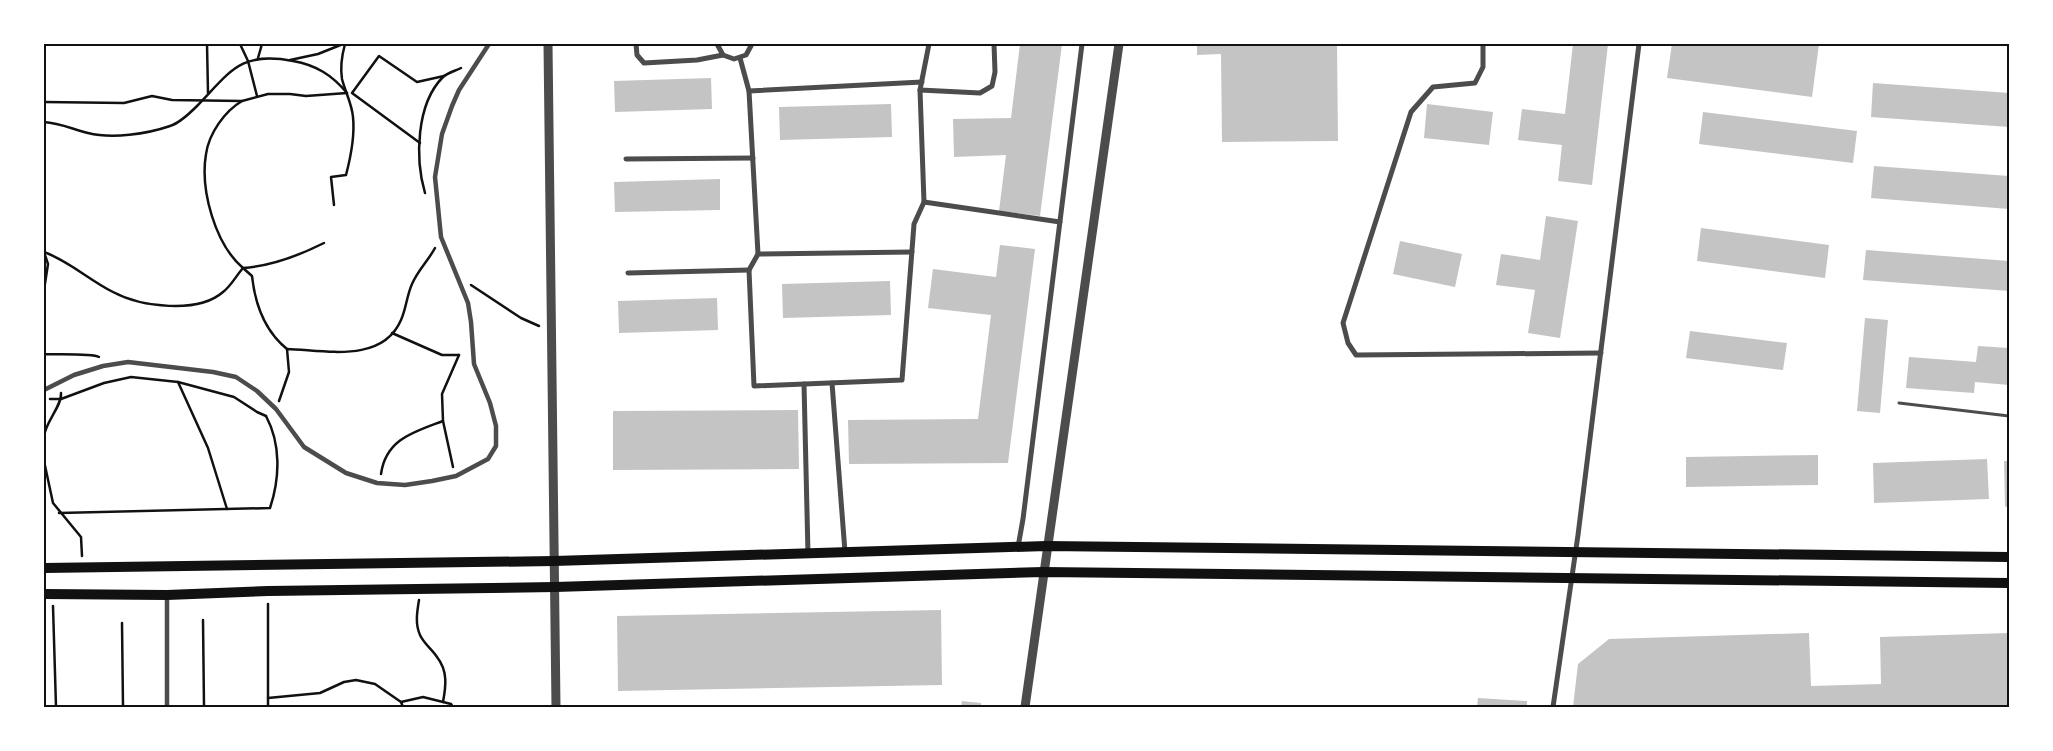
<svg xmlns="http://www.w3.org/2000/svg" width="2053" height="751" viewBox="0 0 2053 751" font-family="Helvetica,sans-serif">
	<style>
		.building { fill: #c4c4c4 }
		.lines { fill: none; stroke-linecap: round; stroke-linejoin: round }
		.path { stroke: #111; stroke-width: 2.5 }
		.service { stroke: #4c4c4c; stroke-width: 3 }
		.pedestrian { stroke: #4c4c4c; stroke-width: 4.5 }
		.minor { stroke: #4c4c4c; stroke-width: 5 }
		.tertiary { stroke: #4c4c4c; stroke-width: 9 }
		.secondary { stroke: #111; stroke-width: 10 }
		.neatline { fill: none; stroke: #111; stroke-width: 2 }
	</style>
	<rect width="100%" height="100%" fill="#fff"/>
	<g class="building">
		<polygon points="1020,44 1062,44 1040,216 999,211 1006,155 954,157 953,119 1011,118"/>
		<polygon points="1197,44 1337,44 1338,141 1222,142 1221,54 1197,55"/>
		<polygon points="1573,44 1608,44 1592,185 1558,181 1562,145 1518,140 1522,109 1565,114"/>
		<polygon points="1672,44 1819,44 1812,97 1667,78"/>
		<polygon points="711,78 712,109 615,112 614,81"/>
		<polygon points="1873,83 2009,93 2009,127 1871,117"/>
		<polygon points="891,104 892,137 780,140 779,107"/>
		<polygon points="1427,104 1493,112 1489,145 1424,138"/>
		<polygon points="1703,112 1857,131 1853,163 1699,144"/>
		<polygon points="1874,166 2009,176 2009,209 1871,198"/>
		<polygon points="720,179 720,210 615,212 614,182"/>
		<polygon points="1546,216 1578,221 1560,338 1528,333 1535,290 1496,285 1501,254 1540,260"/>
		<polygon points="1701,228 1829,245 1825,278 1697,261"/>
		<polygon points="1400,241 1462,254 1455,287 1393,274"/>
		<polygon points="1000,245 1035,249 1008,463 849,464 848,420 978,419 991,315 928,308 933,269 996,277"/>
		<polygon points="1866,250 2009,261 2009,291 1863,280"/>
		<polygon points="890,281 891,315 783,318 782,284"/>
		<polygon points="717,298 718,330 619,333 618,301"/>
		<polygon points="1865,318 1888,320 1880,413 1857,411"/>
		<polygon points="1690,331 1787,343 1783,370 1686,358"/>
		<polygon points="1978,346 2009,348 2009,385 1975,382 1974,393 1906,388 1909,357 1976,362"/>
		<polygon points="798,410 799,469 613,470 613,411"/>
		<polygon points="1818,455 1818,485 1686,487 1686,457"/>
		<polygon points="1987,459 1989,499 1874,503 1873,463"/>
		<polygon points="2004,461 2009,461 2009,506 2005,507"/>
		<polygon points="941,610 942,685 618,691 617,616"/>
		<polygon points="1809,633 1811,686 1881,684 1880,637 2009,633 2009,707 1573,707 1578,664 1609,639"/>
		<polygon points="1478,698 1527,701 1527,707 1477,707"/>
		<polygon points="962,701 981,703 981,707 961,707"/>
	</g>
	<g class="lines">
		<g class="path">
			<polyline points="207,44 208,93"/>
			<polyline points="240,44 248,61 257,96"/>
			<polyline points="258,58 262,44"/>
			<polyline points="290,60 318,54 343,44"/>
			<polyline points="44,102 124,103 152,96 172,100 242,101 268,94 290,94 306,96 347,93"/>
			<path d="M44,122C60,123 72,129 88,133C112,139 147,134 170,126C180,123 190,113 197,106C231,71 240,51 293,61C316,65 332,75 347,93"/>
			<polyline points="420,143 352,93 379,56 417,82 444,76"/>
			<path d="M425,193C415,159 416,104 443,77C447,73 455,71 461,68"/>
			<path d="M334,205L331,177L346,175C351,156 355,136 353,117C352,104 345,91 342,79C340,67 342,55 345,44"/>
			<path d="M44,252C69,261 89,280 113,292C141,307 198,314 223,292C231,286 236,276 243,268C215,244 200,190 206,154C209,133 225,111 242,101"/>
			<path d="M243,268L252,276C255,304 265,331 287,349"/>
			<path d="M243,268C272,266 298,256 324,243"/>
			<polyline points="471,285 521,318 539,326"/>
			<polyline points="44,290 48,264 44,252"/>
			<polyline points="392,333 442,355 459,355"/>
			<path d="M44,354C55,355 92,353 99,357"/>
			<polyline points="178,382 208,448 227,509"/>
			<polyline points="50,399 61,399 104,383 131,377 178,382 234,397 257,412 266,416"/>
			<path d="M279,401L289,372L287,349C324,350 382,364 401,320C406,309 407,295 412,284C418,270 428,261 435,248"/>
			<path d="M44,436C46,421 62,406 61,393"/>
			<polyline points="44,461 53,503 81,537 82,556"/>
			<polyline points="453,467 443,421 442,394 459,355"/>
			<path d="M381,474C386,439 414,432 443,421"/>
			<path d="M59,513L270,508C280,478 281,444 266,416"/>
			<path d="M419,600C417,612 415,624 420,635C424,644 432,649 437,657C448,671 446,686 443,702"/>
			<polyline points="53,606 56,707"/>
			<polyline points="203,620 204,707"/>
			<polyline points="122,623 123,707"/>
			<polyline points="268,698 320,693 344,682 356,680 375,684 401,702 403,707"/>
			<polyline points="401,702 423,697 451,704 453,707"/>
			<polyline points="268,707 268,604"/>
		</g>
		<polyline class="service" points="1899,403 2009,416"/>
		<g class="pedestrian">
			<polyline points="44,390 74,375 103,366 128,362 213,372 236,377 257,391 276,409 304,447 346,473 377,483 405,485 432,481 456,476 488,459 496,446 496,426 490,403 474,364 471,322 468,303 441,237 435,177 442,134 452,106 459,90 489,44"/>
			<polyline points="167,596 167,707"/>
		</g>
		<g class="minor">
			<polyline points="636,44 637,55 644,63 697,60 723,55"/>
			<polyline points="717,44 723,55 734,59 746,55 752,44"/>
			<polyline points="1483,44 1483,67 1475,83 1433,87 1411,112 1343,323 1348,343 1356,355 1601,353"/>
			<polyline points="740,58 749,91 758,254 749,270 754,386 902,380 914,224 924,202 1060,222"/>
			<polyline points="920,90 980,93 992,86 995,72 994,44"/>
			<polyline points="749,91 922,82"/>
			<polyline points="626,159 753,158"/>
			<polyline points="924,202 920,90 929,44"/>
			<polyline points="758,254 912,252"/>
			<polyline points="628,273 749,270"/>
			<polyline points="832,383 845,552"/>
			<polyline points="804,384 808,554"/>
			<polyline points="1018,547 1023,519 1082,44"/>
			<polyline points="1553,707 1578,535 1639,44"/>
		</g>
		<g class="tertiary">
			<polyline points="548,44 556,707"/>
			<polyline points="1025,707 1119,44"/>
		</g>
		<g class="secondary">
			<polyline points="44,568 554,561 1046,546 2009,557"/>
			<polyline points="44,594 167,595 268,591 555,587 1043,572 2009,583"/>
		</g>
	</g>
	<rect width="2053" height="751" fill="none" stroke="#ffffff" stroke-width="90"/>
	<rect x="45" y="45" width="1963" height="661" class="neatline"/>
</svg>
